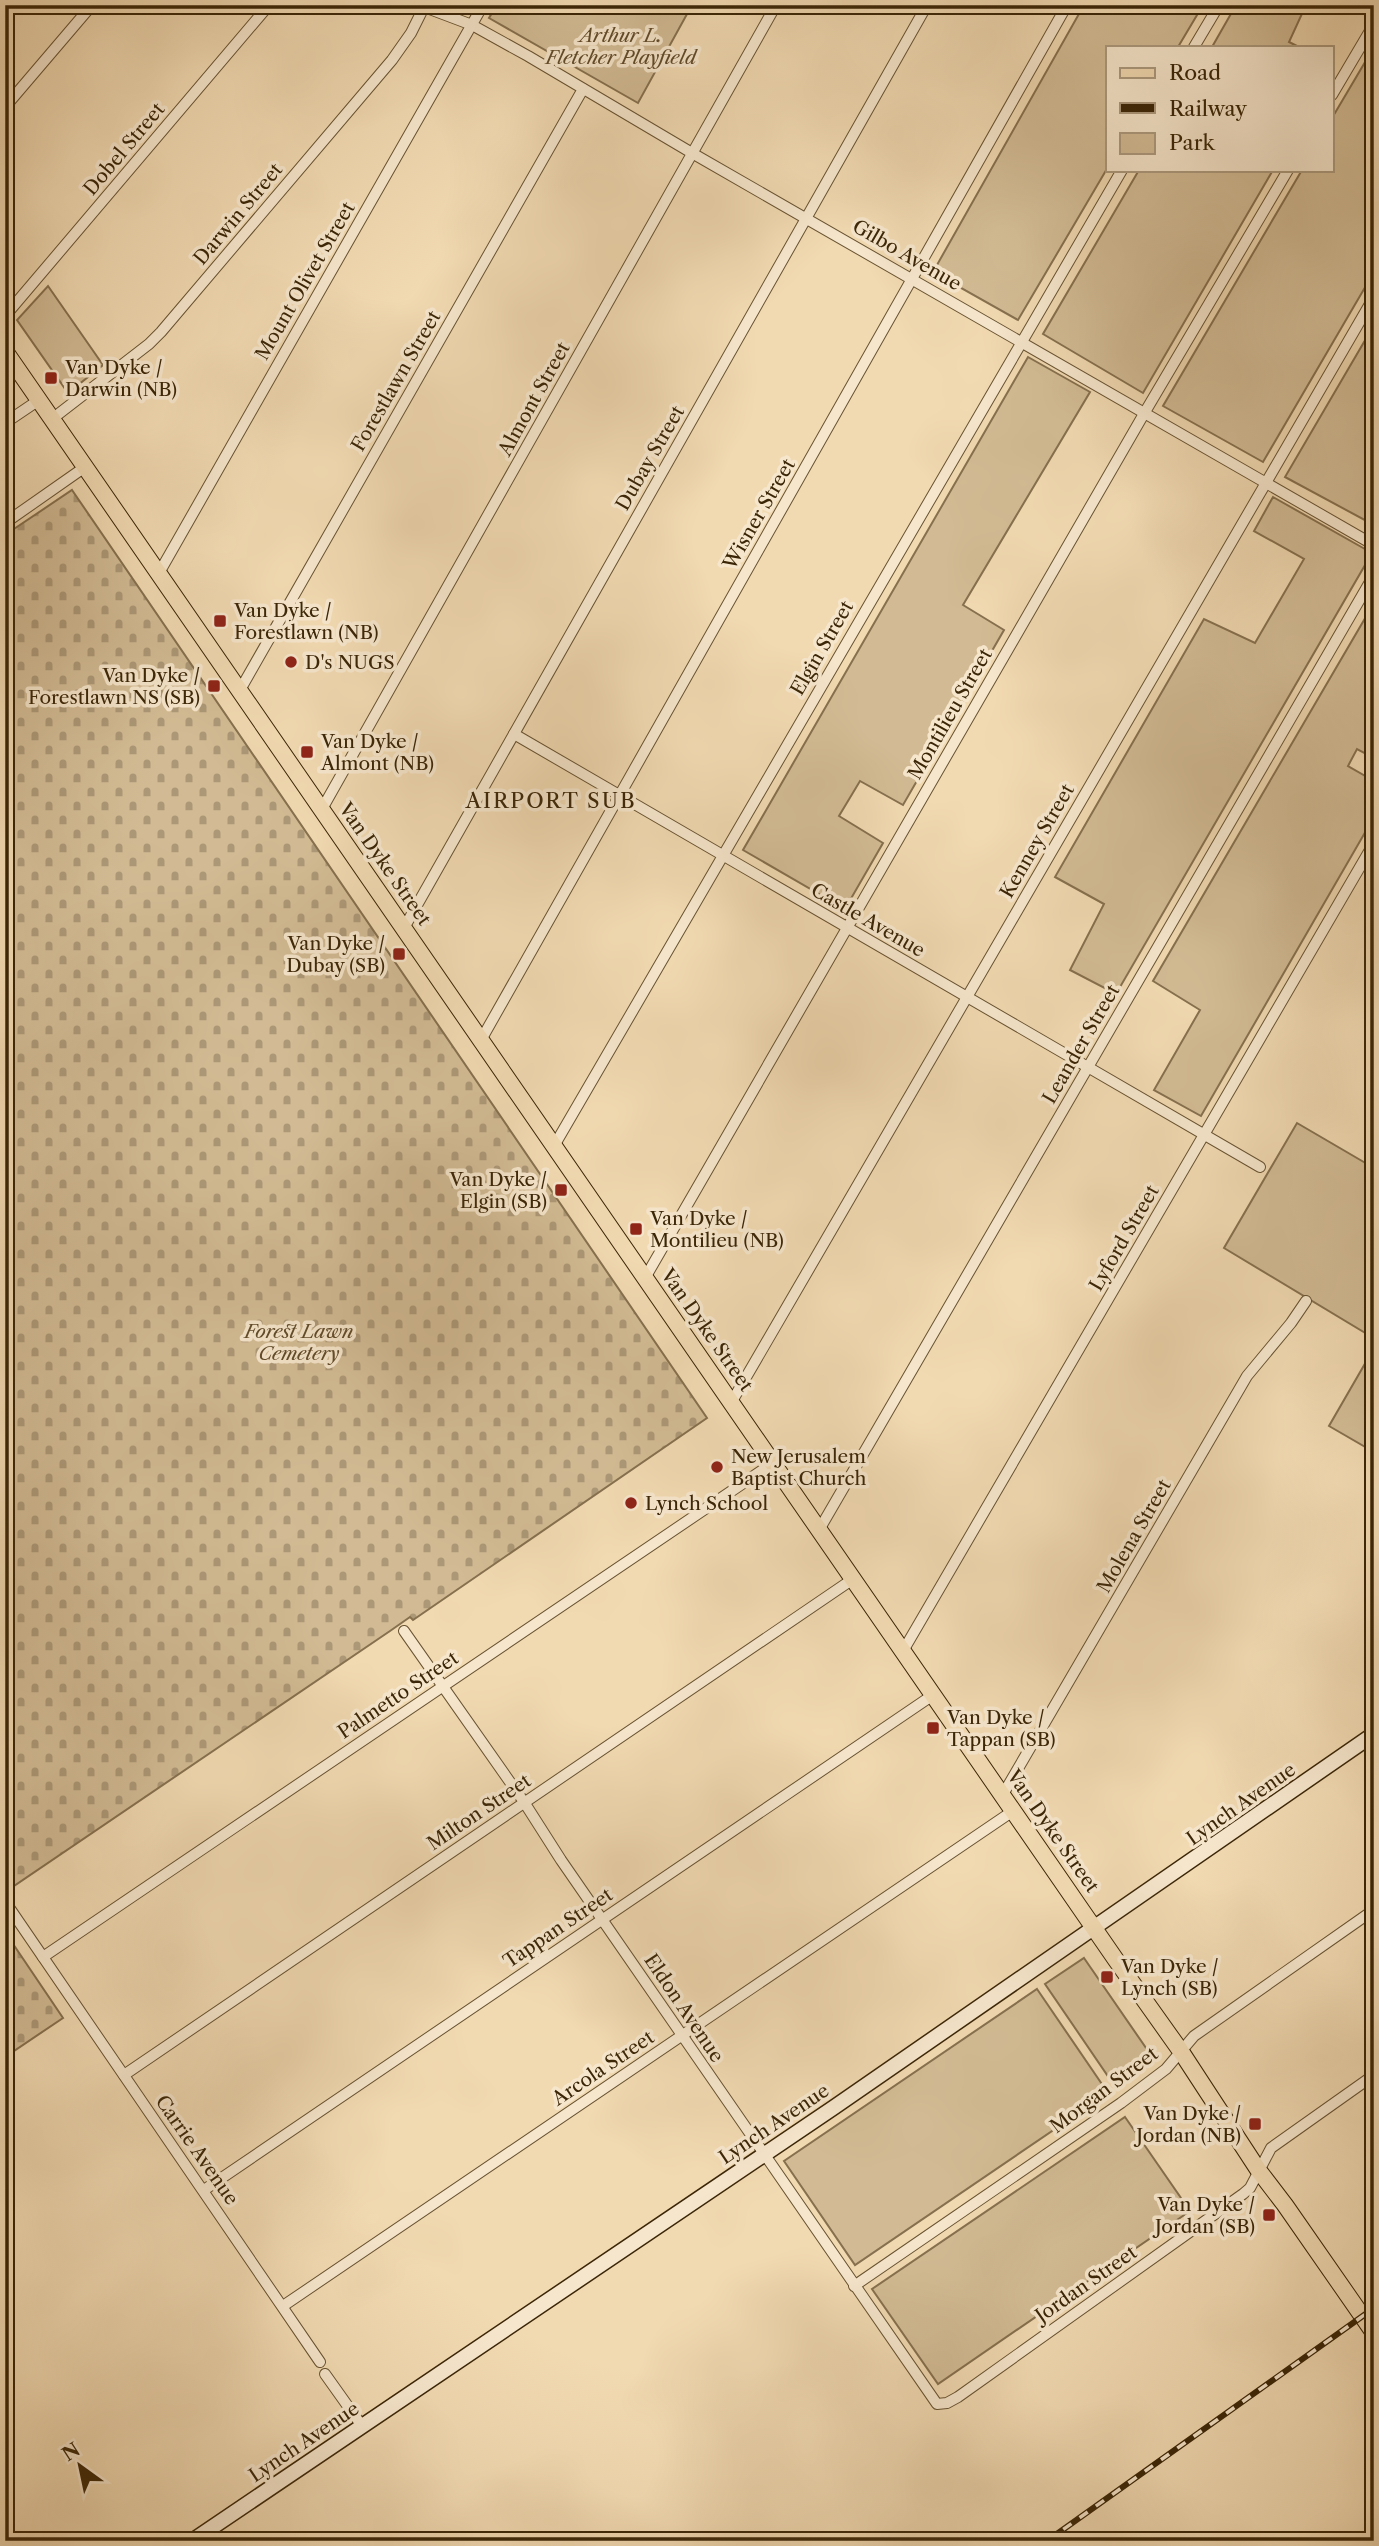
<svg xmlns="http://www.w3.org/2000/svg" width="1379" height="2546" viewBox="0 0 1379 2546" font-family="'Libre Caslon Text',serif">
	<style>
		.green { fill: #d2bb94; stroke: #86704e; stroke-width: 2 }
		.cemetery { fill: url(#cemetery-stones); stroke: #86704e; stroke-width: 2 }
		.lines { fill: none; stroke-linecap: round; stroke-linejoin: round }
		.street-casing { stroke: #685332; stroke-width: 12 }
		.secondary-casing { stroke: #3b2607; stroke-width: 17 }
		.primary-casing { stroke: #3b2607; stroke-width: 18 }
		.street { stroke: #f6e6cc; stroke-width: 10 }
		.secondary { stroke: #f6e6cc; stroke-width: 14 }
		.primary { stroke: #f1d9b1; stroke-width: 16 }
		.rail-casing { stroke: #3b2607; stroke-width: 6 }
		.rail { stroke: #f6e6cc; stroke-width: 3.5; stroke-dasharray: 10; stroke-linecap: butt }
		.poi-dot { fill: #8f2418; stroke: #f6e6cc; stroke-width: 2.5 }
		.labels { text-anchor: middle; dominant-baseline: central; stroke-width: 7; stroke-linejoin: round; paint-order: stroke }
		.park-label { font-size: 19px; font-style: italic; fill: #614b2a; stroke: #f6e6cc }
		.street-label { font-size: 19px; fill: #3b2607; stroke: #f6e6cc }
		.poi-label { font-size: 19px; fill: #3b2607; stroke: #f6e6cc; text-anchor: start }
		.neighbourhood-label { font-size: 21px; letter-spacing: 2px; fill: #3b2607; stroke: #f6e6cc }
	</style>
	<defs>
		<pattern id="cemetery-stones" width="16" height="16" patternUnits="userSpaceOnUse" patternTransform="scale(1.75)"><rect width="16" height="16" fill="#d2bb94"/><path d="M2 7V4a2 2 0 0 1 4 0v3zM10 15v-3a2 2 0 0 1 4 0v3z" fill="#ac9877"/></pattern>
	</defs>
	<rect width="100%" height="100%" fill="#f1d9b1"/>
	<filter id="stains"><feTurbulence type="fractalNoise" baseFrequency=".00286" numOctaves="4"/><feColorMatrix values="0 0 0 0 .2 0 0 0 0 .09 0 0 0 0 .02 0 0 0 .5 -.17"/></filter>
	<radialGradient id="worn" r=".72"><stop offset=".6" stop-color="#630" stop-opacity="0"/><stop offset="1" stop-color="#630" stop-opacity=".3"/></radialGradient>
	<g class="green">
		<polygon points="497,5 692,5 638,103 489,18"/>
		<polygon points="1084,5 1203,5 1178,47 1108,47 1108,167 1018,320 933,272"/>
		<polygon points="1236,5 1306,5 1289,42 1299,47 1212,47"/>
		<polygon points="1374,47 1374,272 1263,462 1163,406 1302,170 1332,170 1332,118"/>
		<polygon points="1139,170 1273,170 1143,393 1043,334"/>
		<polygon points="48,286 103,365 68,393 17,320"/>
		<polygon points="1374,325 1374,525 1285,477"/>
		<polygon points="1028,357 1090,392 963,605 1004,630 903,805 860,781 839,816 883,843 845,909 743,850"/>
		<polygon points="1273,497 1372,553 1116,994 1070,970 1104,904 1055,877 1204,619 1255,643 1304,559 1254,531"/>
		<polygon points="1374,603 1374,758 1357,749 1348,766 1374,781 1374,817 1201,1116 1154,1090 1200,1010 1153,981"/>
		<polygon points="1297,1123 1374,1168 1372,1337 1224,1248"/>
		<polygon points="1374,1348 1374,1452 1329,1426"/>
		<polygon points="1084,1958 1155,2061 1116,2088 1045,1984"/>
		<polygon points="1037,1989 1108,2093 855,2265 784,2161"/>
		<polygon points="1125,2117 1190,2211 938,2384 872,2289"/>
	</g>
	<g class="cemetery">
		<polygon points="72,490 707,1418 413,1620 410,1617 390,1631 5,1892 5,535"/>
		<polygon points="5,1932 63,2018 5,2057"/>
	</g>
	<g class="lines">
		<defs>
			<g id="street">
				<polyline points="419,5 472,25 528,56 692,153 1374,545"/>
				<polyline points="1194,47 1219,5"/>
				<polyline points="1332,95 1374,24"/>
				<polyline points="5,107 92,5"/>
				<polyline points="5,316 269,5"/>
				<polyline points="52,419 149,344 161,332 392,60 411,33 424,7"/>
				<polyline points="5,423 39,400"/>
				<polyline points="5,523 85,467"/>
				<polyline points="159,573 483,5"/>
				<polyline points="240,690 583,89"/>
				<polyline points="514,734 1260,1167"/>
				<polyline points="322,809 776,5"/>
				<polyline points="404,928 927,5"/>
				<polyline points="481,1040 1067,5"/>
				<polyline points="554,1146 1122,170"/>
				<polyline points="645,1278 1145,412 1288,170"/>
				<polyline points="731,1403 1374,297"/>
				<polyline points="819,1530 1374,575"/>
				<polyline points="404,1631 524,1802 561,1860 937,2404 947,2403 958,2397 1243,2194 1250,2188 1271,2148 1374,2075"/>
				<polyline points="903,1651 1374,843"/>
				<polyline points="1002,1796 1247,1376 1291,1323 1306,1301"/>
				<polyline points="6,1903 320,2362"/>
				<polyline points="43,1957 773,1463"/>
				<polyline points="124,2075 853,1579"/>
				<polyline points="204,2190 933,1695"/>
				<polyline points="854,2286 1121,2103 1166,2069 1194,2036 1368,1914"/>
				<polyline points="283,2306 1013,1811"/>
				<polyline points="325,2374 362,2426"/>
			</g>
			<polyline id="secondary" points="192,2541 833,2108 1374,1734"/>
			<polyline id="primary" points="5,351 1116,1960 1180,2050 1259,2171 1285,2205 1374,2333"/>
		</defs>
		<use href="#street" class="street-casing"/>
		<use href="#secondary" class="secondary-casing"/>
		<use href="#primary" class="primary-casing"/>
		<use href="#street" class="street"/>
		<use href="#secondary" class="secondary"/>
		<use href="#primary" class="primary"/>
		<defs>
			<polyline id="rail" points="1047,2541 1374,2308"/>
		</defs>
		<use href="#rail" class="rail-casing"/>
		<use href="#rail" class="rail"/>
	</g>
	<g class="poi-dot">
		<rect x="44" y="371" width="14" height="14" rx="3.5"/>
		<rect x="213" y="614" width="14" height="14" rx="3.5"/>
		<circle cx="291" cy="662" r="7"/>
		<rect x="207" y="679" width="14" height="14" rx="3.5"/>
		<rect x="300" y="745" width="14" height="14" rx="3.5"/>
		<rect x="392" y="947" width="14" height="14" rx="3.5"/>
		<rect x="554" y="1183" width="14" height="14" rx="3.5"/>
		<rect x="629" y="1222" width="14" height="14" rx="3.5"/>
		<circle cx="717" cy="1467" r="7"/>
		<circle cx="631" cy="1503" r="7"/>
		<rect x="926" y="1721" width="14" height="14" rx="3.5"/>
		<rect x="1100" y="1970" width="14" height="14" rx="3.5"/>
		<rect x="1248" y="2117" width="14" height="14" rx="3.5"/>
		<rect x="1262" y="2208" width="14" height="14" rx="3.5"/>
	</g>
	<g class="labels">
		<g class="park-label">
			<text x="621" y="35">Arthur L.<tspan x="621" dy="22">Fletcher Playfield</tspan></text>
			<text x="299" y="1331">Forest Lawn<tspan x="299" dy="22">Cemetery</tspan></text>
		</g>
		<g class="street-label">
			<text transform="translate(124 149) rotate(-50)">Dobel Street</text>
			<text transform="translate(238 214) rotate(-50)">Darwin Street</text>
			<text transform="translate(907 255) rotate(30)">Gilbo Avenue</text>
			<text transform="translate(305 281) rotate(-60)">Mount Olivet Street</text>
			<text transform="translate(396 381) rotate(-60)">Forestlawn Street</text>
			<text transform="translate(534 399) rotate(-61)">Almont Street</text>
			<text transform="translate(650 458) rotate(-60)">Dubay Street</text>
			<text transform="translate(759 514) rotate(-60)">Wisner Street</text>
			<text transform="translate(822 648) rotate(-60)">Elgin Street</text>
			<text transform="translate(950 714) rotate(-60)">Montilieu Street</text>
			<text transform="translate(1037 841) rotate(-60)">Kenney Street</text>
			<text transform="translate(385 864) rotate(55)">Van Dyke Street</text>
			<text transform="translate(868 920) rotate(30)">Castle Avenue</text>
			<text transform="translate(1081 1044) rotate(-60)">Leander Street</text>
			<text transform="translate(1124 1238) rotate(-60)">Lyford Street</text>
			<text transform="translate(707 1330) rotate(55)">Van Dyke Street</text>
			<text transform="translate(1134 1536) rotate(-60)">Molena Street</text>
			<text transform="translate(398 1695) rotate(-34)">Palmetto Street</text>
			<text transform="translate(1241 1804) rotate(-35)">Lynch Avenue</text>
			<text transform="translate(479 1812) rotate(-34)">Milton Street</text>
			<text transform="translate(1053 1831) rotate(55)">Van Dyke Street</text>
			<text transform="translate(558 1928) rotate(-34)">Tappan Street</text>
			<text transform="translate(684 2008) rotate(56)">Eldon Avenue</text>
			<text transform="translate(603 2068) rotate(-34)">Arcola Street</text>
			<text transform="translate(1104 2090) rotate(-37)">Morgan Street</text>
			<text transform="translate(774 2124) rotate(-34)">Lynch Avenue</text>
			<text transform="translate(197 2150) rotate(55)">Carrie Avenue</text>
			<text transform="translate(1086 2284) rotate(-35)">Jordan Street</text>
			<text transform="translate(304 2442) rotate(-34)">Lynch Avenue</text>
		</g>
		<g class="poi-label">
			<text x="65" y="367">Van Dyke /<tspan x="65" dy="22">Darwin (NB)</tspan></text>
			<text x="234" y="610">Van Dyke /<tspan x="234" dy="22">Forestlawn (NB)</tspan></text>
			<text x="305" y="662">D's NUGS</text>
			<text x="200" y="675" text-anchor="end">Van Dyke /<tspan x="200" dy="22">Forestlawn NS (SB)</tspan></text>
			<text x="321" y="741">Van Dyke /<tspan x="321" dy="22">Almont (NB)</tspan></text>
			<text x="385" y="943" text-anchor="end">Van Dyke /<tspan x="385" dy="22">Dubay (SB)</tspan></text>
			<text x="547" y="1179" text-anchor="end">Van Dyke /<tspan x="547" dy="22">Elgin (SB)</tspan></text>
			<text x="650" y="1218">Van Dyke /<tspan x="650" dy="22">Montilieu (NB)</tspan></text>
			<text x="731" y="1456">New Jerusalem<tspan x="731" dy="22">Baptist Church</tspan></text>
			<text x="645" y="1503">Lynch School</text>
			<text x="947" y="1717">Van Dyke /<tspan x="947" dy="22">Tappan (SB)</tspan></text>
			<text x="1121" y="1966">Van Dyke /<tspan x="1121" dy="22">Lynch (SB)</tspan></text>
			<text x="1241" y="2113" text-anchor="end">Van Dyke /<tspan x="1241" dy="22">Jordan (NB)</tspan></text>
			<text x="1255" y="2204" text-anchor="end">Van Dyke /<tspan x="1255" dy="22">Jordan (SB)</tspan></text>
		</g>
		<g class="neighbourhood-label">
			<text x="551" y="800">AIRPORT SUB</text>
		</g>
	</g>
	<rect width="1379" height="2546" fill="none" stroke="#f1d9b1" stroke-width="28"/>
	<rect x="7" y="7" width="1365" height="2532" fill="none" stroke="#3b2607" stroke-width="3.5"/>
	<rect x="14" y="14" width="1351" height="2518" fill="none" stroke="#3b2607" stroke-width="2"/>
	<rect x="1106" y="46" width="228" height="126" fill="#f6e6cc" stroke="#ab997d" stroke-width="2"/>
	<rect x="1120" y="68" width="35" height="10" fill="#f1d9b1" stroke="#ab997d" stroke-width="2"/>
	<text x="1169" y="80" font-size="21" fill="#3b2607">Road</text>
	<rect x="1120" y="103" width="35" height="10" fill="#3b2607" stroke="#ab997d" stroke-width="2"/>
	<text x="1169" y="116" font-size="21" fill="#3b2607">Railway</text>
	<rect x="1120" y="133" width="35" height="21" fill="#d2bb94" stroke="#ab997d" stroke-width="2"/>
	<text x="1169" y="150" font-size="21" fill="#3b2607">Park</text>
	<g transform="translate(80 2466) rotate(327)" stroke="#f6e6cc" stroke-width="5" paint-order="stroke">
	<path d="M0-5L12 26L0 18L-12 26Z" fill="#3b2607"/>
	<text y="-10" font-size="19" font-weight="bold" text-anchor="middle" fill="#3b2607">N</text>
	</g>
	<rect width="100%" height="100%" filter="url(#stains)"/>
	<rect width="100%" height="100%" fill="url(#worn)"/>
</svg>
